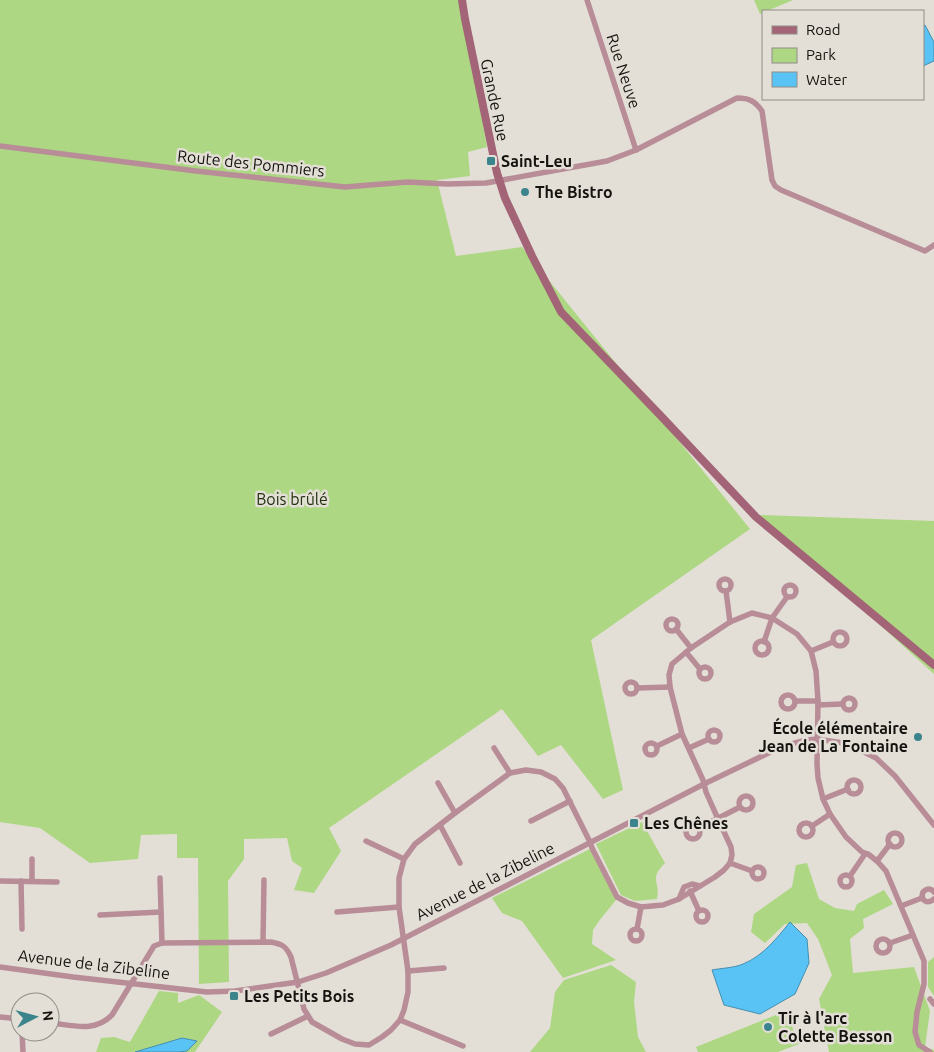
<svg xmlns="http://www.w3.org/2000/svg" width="934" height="1052" viewBox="0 0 934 1052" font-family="Ubuntu,sans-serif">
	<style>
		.green { fill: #add783 }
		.water { fill: #59c3f5; stroke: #458eb0 }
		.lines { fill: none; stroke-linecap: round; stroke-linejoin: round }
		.street { stroke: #b88d98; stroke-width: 5.5 }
		.secondary { stroke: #a26476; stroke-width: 8 }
		.poi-dot { fill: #3c848c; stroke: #e3dfd6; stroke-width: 2 }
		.labels { text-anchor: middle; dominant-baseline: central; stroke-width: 5; stroke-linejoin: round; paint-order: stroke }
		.street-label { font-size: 16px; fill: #151310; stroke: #e3dfd6 }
		.poi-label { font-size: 16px; font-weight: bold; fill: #151310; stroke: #e3dfd6; text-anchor: start }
		.park-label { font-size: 16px; fill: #233310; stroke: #e3dfd6 }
	</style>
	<rect width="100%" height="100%" fill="#e3dfd6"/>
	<g class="green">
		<polygon points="0,0 461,0 487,147 468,152 470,176 437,180 456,256 522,247 750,529 591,640 623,790 603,799 561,745 538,756 502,709 329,828 341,851 314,893 294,890 302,868 292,861 287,838 244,839 244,859 228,881 229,982 199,984 198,858 177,858 177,834 141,835 138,859 90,863 40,828 0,822"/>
		<polygon points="754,0 793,0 767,11 763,11 763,13 760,14"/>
		<polygon points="759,515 934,521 934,674"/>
		<path d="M642,822L665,863C648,880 661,881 657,899L635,901L621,895L596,844Z"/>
		<polygon points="590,849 616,900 599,921 593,930 592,944 616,960 563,978 522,921 502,913 492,898"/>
		<polygon points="807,863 819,899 835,908 854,911 857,904 884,890 893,904 863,919 864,928 850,939 853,973 914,967 930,1011 925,1047 934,1050 934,1052 829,1052 819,999 832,975 818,939 807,923 785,924 765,943 751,932 754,914 792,887 796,865"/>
		<polygon points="934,957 934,996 928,987 928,962"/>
		<polygon points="611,965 636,982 634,1002 638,1037 646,1052 530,1052 550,1028 555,992 564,980"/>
		<polygon points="159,991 178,993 178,1003 199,995 222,1012 195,1052 96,1052 101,1038 114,1037 130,1042"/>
		<polygon points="786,1011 799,1044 778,1052 698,1052 696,1047"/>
	</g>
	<g class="water">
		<polygon points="925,25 934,42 934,61 923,66 923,26"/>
		<path d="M790,922L807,939L809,963L795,994L760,1014L724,1005L712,970C722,968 734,968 743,964C763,956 777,938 790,922Z"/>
		<polygon points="182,1038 197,1041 187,1051 179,1052 135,1052"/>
	</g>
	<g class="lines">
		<g class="street">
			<polyline points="587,0 636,150"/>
			<path d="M0,146L196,171L345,187L408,182L447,184L486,183L607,161L636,150L737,98C749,98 755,101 762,111L772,180L775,186L781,190L925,251L934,245"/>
			<circle cx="725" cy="585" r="6"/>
			<circle cx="790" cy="591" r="6"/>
			<polyline points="726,591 730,622"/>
			<circle cx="672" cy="625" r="6"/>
			<polyline points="676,629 691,648"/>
			<circle cx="840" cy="639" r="7"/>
			<circle cx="762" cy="648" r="7"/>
			<polyline points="764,642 772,618 787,597"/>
			<polyline points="811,651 833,642"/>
			<polyline points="686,652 700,669"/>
			<circle cx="705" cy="673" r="6"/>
			<circle cx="631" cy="688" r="6"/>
			<polyline points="637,688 670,687"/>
			<circle cx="788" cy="702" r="7"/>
			<circle cx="849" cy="704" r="6"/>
			<polyline points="795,701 818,701"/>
			<polyline points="818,705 842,704"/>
			<circle cx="714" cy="736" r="6"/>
			<circle cx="651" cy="749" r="6"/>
			<polyline points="657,746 682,734"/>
			<polyline points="494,748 510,773"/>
			<polyline points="689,748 709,739"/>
			<circle cx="854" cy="787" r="7"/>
			<polyline points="438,783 455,813"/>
			<circle cx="746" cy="803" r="7"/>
			<polyline points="823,799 848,789"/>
			<polyline points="531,821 570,801"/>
			<circle cx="806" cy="830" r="7"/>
			<circle cx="693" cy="832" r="7"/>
			<polyline points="440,825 460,863"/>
			<polyline points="812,826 830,814"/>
			<polyline points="699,828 740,807"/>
			<circle cx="895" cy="840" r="7"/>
			<polyline points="366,841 404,859"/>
			<polyline points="32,859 32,881"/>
			<polyline points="877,861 890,844"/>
			<polyline points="730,863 752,871"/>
			<circle cx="758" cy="873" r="6"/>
			<circle cx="846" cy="881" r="6"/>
			<polyline points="850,876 865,854"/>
			<polyline points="160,878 162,943"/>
			<polyline points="0,881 57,882"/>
			<polyline points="21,881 22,929"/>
			<polyline points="690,891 699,911"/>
			<path d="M934,892C931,888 927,888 923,892C920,900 927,905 934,899"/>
			<polyline points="679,899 684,887 692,884 700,886"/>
			<polyline points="901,906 922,898"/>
			<circle cx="702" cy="916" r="6"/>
			<polyline points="337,912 399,907"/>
			<polyline points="100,915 161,912"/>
			<circle cx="636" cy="935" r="6"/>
			<polyline points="637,929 641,907"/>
			<circle cx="883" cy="946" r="7"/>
			<polyline points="263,942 264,880"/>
			<polyline points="890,943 913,935"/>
			<polyline points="0,967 73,977 207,992 235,991 298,982 326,973 391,945 704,784 781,747 806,740 817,739 843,743 854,747 876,758 895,776 934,825"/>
			<polyline points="408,971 444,968"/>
			<polyline points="930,999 934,1004"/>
			<polyline points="0,1017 20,1019"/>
			<polyline points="400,1020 463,1046"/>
			<path d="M50,1023C73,1025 94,1033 112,1015L154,946L162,943L271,942C282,944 286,946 291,957L304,1009L312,1022L342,1039L355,1044L369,1045L382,1037L391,1030L400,1020L404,1010L408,992V971L399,907V878L404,859L415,844L455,813L510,773L526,770L541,772L555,779L563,788L590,842L592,848L617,897L628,903L641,907L663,905L679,899L715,877L724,870L730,863L732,855L731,847L718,819L706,792L703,780L682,734L670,687L669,675L672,664L691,648L730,622L752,613L772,618L797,634L811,651L816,671L818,701L817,764L818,778L823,799L830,814L846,837L862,852L868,854L877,861L886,871L924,961V984L917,1012L915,1032L919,1045L930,1052"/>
			<polyline points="22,1032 23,1052"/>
			<polyline points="271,1034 308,1016"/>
		</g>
		<polyline class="secondary" points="462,0 465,19 497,173 505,198 532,256 561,312 660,415 756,517 934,665"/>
	</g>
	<g class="poi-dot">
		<rect x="486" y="156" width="10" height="10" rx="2.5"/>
		<circle cx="525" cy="192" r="5"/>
		<circle cx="918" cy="737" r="5"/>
		<rect x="629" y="818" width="10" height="10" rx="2.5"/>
		<rect x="229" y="991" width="10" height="10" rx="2.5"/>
		<circle cx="768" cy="1027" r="5"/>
	</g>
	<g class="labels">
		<g class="street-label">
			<text transform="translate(624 71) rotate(72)">Rue Neuve</text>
			<text transform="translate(495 100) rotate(78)">Grande Rue</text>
			<text transform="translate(251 163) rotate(6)">Route des Pommiers</text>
			<text transform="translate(485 881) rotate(-27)">Avenue de la Zibeline</text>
			<text transform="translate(94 964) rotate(7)">Avenue de la Zibeline</text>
		</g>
		<g class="poi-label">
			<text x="501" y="161">Saint-Leu</text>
			<text x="535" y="192">The Bistro</text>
			<text x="908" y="728" text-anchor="end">École élémentaire<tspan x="908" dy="18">Jean de La Fontaine</tspan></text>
			<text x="644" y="823">Les Chênes</text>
			<text x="244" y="996">Les Petits Bois</text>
			<text x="778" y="1018">Tir à l'arc<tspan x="778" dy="18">Colette Besson</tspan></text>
		</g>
		<g class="park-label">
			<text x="292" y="499">Bois brûlé</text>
		</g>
	</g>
	<rect x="762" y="10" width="162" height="90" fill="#e3dfd6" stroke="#918d87"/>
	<rect x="772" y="26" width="25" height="8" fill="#a26476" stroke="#918d87"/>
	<text x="806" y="35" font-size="15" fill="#151310">Road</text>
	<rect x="772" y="48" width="25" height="15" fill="#add783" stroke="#918d87"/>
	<text x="806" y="60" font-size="15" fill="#151310">Park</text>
	<rect x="772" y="72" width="25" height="15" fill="#59c3f5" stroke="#918d87"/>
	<text x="806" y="85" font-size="15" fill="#151310">Water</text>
	<g transform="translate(35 1017) rotate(84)"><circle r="24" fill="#e3dfd6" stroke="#918d87"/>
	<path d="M0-4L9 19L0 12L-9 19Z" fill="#3c848c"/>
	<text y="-8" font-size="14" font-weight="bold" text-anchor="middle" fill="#151310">N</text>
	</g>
</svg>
